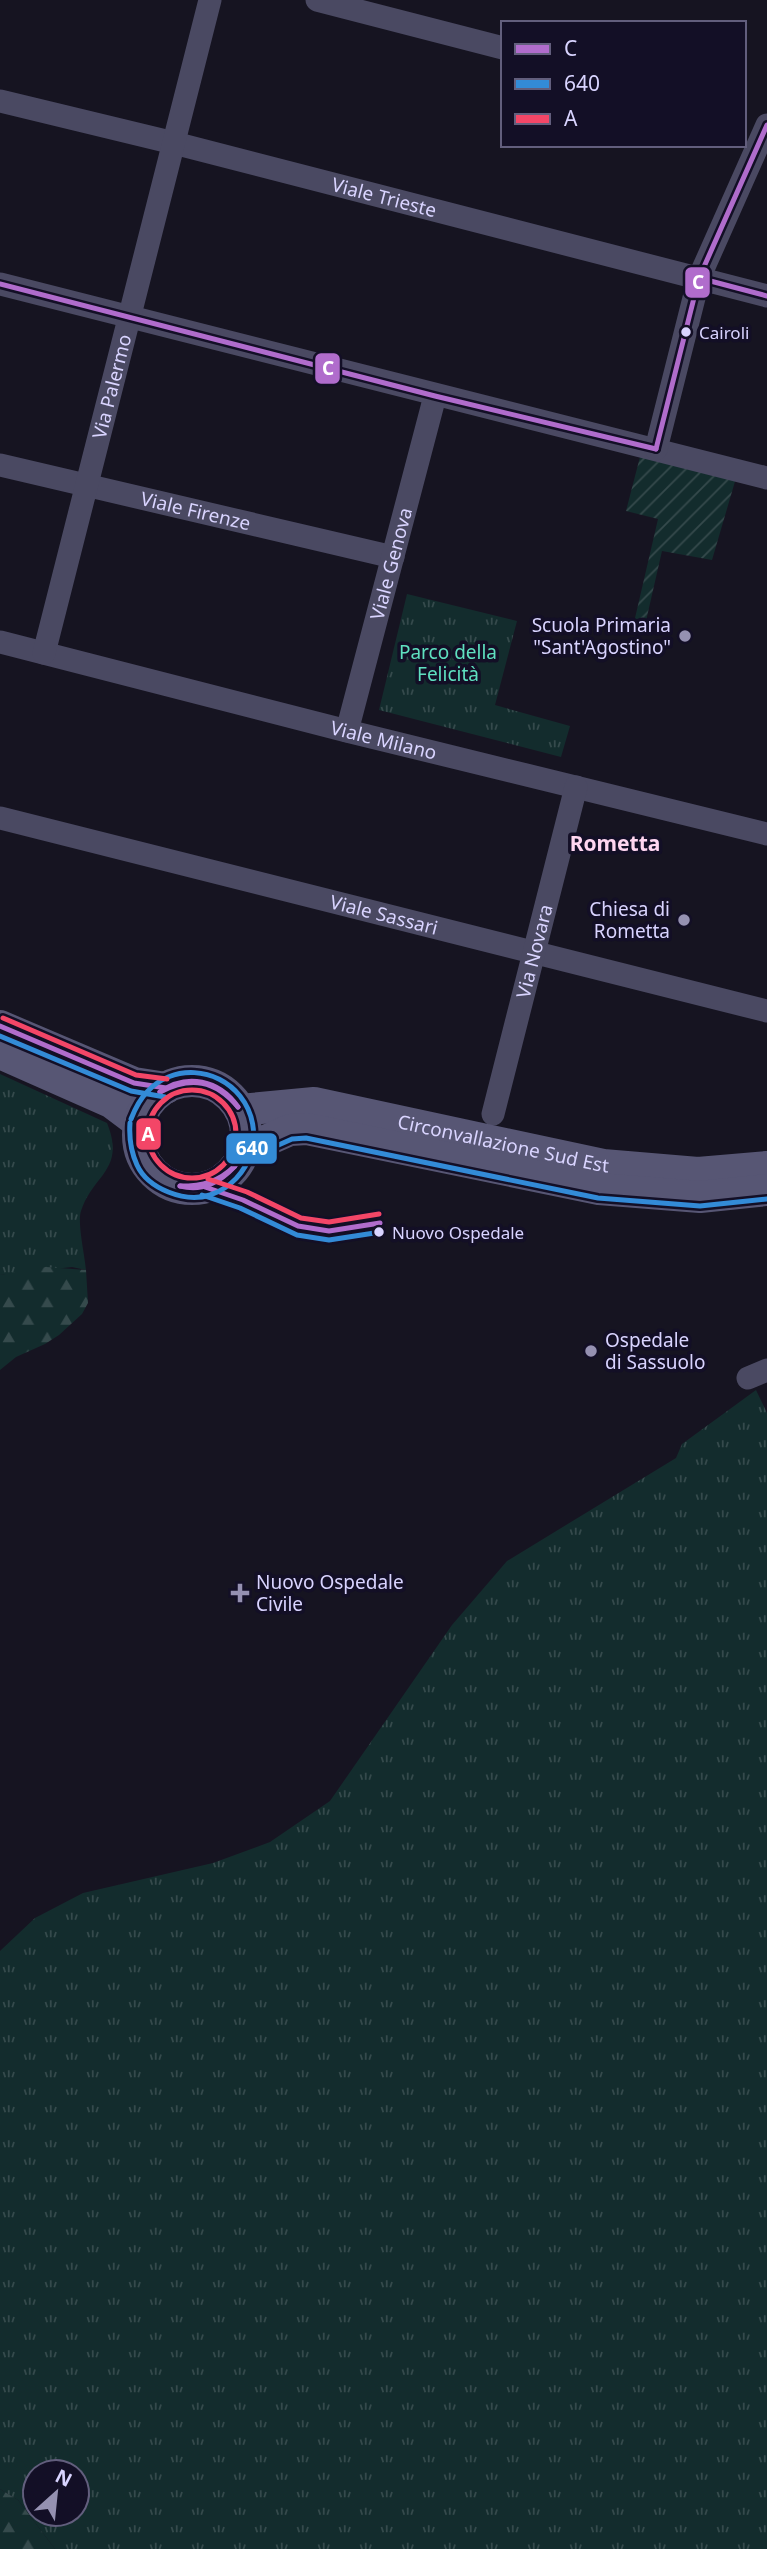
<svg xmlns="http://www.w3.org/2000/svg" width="767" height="2549" viewBox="0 0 767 2549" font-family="'Noto Sans',sans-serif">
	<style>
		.grass { fill: url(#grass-tufts); fill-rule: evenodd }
		.forest { fill: url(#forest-firs) }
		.garden { fill: url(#garden-furrows) }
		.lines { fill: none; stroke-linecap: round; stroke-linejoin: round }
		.street { stroke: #4a4962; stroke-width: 23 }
		.secondary { stroke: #575674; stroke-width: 32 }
		.bus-1-casing { stroke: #130f26; stroke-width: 10 }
		.bus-2-casing { stroke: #130f26; stroke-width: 10 }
		.bus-3-casing { stroke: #130f26; stroke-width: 10 }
		.bus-1 { stroke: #b06ccc; stroke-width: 5 }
		.bus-2 { stroke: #338bd7; stroke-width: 5 }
		.bus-3 { stroke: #f34667; stroke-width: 5 }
		.bus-dot { fill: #d9d4ff; stroke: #130f26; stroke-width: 2.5 }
		.poi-dot { fill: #9591b1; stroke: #130f26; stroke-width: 2.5 }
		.labels { text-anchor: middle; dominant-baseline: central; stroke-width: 7; stroke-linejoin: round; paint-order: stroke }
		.bus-label { font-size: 17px; fill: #d9d4ff; stroke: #130f26; text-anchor: start }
		.street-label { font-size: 19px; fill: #d9d4ff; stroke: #130f26 }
		.poi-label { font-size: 19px; fill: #d9d4ff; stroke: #130f26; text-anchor: end }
		.park-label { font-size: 19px; fill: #5fe0c0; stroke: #130f26 }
		.neighbourhood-label { font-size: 21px; font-weight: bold; fill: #ffd6f0; stroke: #130f26 }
		.line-badge { stroke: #130f26; stroke-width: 2.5 }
		.badge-label { font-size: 19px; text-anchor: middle; font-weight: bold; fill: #fff }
	</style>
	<defs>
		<pattern id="grass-tufts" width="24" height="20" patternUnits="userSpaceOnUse" patternTransform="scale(1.75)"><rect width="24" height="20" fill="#132c2d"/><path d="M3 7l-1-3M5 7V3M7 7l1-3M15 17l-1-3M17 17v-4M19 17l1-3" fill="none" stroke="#354a4c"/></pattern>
		<pattern id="forest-firs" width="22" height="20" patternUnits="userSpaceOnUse" patternTransform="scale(1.75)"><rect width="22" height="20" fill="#132c2d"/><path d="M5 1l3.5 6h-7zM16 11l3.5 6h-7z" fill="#354a4c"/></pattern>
		<pattern id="garden-furrows" width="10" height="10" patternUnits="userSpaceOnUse" patternTransform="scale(1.75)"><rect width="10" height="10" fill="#132c2d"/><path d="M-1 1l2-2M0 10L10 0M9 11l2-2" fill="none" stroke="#354a4c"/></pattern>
	</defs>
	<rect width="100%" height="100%" fill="#161421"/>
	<g class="grass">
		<polygon points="407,594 517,621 495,705 570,726 561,757 379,710"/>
		<path d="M0,1074L107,1123C126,1170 93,1174 81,1211C77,1222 85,1256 86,1270L72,1267L0,1275Z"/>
		<path d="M756,1390L767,1413V2549H55L18,2500L0,2489V1951L35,1918L83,1893L213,1863L270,1842L330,1801L452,1625L507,1561L676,1458L682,1444ZM35,2472H77V2514H35Z"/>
	</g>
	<g class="forest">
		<polygon points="46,1267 86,1270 88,1303 82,1314 59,1335 45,1344 16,1357 0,1370 0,1275"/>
		<polygon points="0,2489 18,2500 55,2549 0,2549"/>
	</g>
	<polygon class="garden" points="641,453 736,478 712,560 662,551 643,634 632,631 658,519 626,511"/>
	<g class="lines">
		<g class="street">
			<polyline points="317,0 503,48"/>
			<path id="s1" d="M0,101L174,143L767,296"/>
			<polyline points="0,284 767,478"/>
			<polyline points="656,449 699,278 767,125"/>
			<path id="s2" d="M0,465L393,557"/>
			<path id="s3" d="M0,642L347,731L767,834"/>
			<path id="s4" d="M44,653L210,0"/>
			<path id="s5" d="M347,731L435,396"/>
			<path id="s6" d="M0,818L767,1011"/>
			<path id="s7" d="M493,1114L576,787"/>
			<polyline points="748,1378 767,1370"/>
		</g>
		<g class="secondary">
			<polyline points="0,1026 134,1083 166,1088"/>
			<polyline points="0,1053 111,1102 139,1123"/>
			<circle cx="192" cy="1135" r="54"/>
			<path id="s8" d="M240,1110L314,1103L603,1165L698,1173L767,1167"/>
			<polyline points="243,1151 290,1130 307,1129 599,1189 700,1197 767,1190"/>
		</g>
		<defs>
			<g id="bus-1">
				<polyline points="699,278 767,296"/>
				<polyline points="0,284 435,396 656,449"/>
				<polyline points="656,449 699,278 767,125"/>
				<polyline points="0,1026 134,1083 166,1088"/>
				<path d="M160,1092C187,1073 219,1080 238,1107"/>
				<path d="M160,1092C191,1076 215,1080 238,1107"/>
				<path d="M180,1186C203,1192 220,1182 235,1166"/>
				<path d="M180,1186C203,1186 218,1182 235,1166"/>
				<polyline points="205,1187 243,1200 298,1226 329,1231 380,1223"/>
			</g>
			<g id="bus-2">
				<polyline points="0,1036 131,1091 165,1097"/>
				<path d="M130,1123C129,1137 131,1152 137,1165C148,1189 185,1203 210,1195C252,1181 267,1130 240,1096C217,1067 172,1064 147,1092C139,1100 135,1109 131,1119"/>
				<polyline points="247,1159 292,1139 306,1138 598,1198 700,1206 767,1199"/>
				<polyline points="202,1195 240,1208 297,1235 329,1240 381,1232"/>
			</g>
			<g id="bus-3">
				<polyline points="3,1018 136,1075 167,1079"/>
				<circle cx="192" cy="1134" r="44"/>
				<polyline points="208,1179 247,1192 301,1218 329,1222 379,1214"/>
			</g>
		</defs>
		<use href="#bus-1" class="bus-1-casing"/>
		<use href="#bus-2" class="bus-2-casing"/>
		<use href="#bus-3" class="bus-3-casing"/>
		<use href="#bus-1" class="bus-1"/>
		<use href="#bus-2" class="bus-2"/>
		<use href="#bus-3" class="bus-3"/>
	</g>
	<g class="bus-dot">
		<circle cx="686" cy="332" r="6"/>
		<circle cx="379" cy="1232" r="6"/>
	</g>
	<g class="poi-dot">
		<circle cx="685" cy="636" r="7"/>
		<circle cx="684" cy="920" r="7"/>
		<circle cx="591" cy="1351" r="7"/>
		<path d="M236.5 1582.5h7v7h7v7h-7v7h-7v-7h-7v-7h7z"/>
	</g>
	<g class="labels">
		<g class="bus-label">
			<text x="699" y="332">Cairoli</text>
			<text x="392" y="1232">Nuovo Ospedale</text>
		</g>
		<g class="street-label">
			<text stroke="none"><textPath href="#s1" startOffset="396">Viale Trieste</textPath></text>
			<text stroke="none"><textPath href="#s4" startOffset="275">Via Palermo</textPath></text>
			<text stroke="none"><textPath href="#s2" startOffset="201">Viale Firenze</textPath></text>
			<text stroke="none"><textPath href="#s5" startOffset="173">Viale Genova</textPath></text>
			<text stroke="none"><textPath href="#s3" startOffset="396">Viale Milano</textPath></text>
			<text stroke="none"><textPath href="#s6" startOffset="396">Viale Sassari</textPath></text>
			<text stroke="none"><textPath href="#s7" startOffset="168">Via Novara</textPath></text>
			<text stroke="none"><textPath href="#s8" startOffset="268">Circonvallazione Sud Est</textPath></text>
		</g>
		<g class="poi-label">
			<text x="671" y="625">Scuola Primaria<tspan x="671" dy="22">"Sant'Agostino"</tspan></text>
			<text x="670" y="909">Chiesa di<tspan x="670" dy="22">Rometta</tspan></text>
			<text x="605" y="1340" text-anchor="start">Ospedale<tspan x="605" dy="22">di Sassuolo</tspan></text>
			<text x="256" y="1582" text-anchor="start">Nuovo Ospedale<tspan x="256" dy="22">Civile</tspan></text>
		</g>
		<g class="park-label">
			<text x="448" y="652">Parco della<tspan x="448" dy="22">Felicità</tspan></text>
		</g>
		<g class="neighbourhood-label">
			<text x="615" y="843">Rometta</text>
		</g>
	</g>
	<g class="line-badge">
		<rect x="684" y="266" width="27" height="33" rx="7" fill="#b06ccc"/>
		<rect x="314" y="352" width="27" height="33" rx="7" fill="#b06ccc"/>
		<rect x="135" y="1117" width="27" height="34" rx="7" fill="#f34667"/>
		<rect x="225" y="1132" width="53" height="33" rx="7" fill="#338bd7"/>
	</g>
	<g class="badge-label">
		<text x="698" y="289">C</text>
		<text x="328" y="375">C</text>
		<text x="148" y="1141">A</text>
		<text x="252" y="1155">640</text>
	</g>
	<rect x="501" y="21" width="245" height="126" fill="#130f26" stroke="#625e7d" stroke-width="2"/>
	<rect x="515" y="44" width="35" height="10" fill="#b06ccc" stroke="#625e7d" stroke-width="2"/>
	<text x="564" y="56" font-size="21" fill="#d9d4ff">C</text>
	<rect x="515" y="79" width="35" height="10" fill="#338bd7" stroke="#625e7d" stroke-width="2"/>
	<text x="564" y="91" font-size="21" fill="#d9d4ff">640</text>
	<rect x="515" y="114" width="35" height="10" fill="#f34667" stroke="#625e7d" stroke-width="2"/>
	<text x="564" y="126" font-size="21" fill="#d9d4ff">A</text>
	<g transform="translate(56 2493) rotate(27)"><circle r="33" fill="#130f26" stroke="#625e7d" stroke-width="2"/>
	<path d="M0-5L12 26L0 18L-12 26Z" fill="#9591b1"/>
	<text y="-10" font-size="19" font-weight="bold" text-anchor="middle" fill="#d9d4ff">N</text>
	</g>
</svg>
